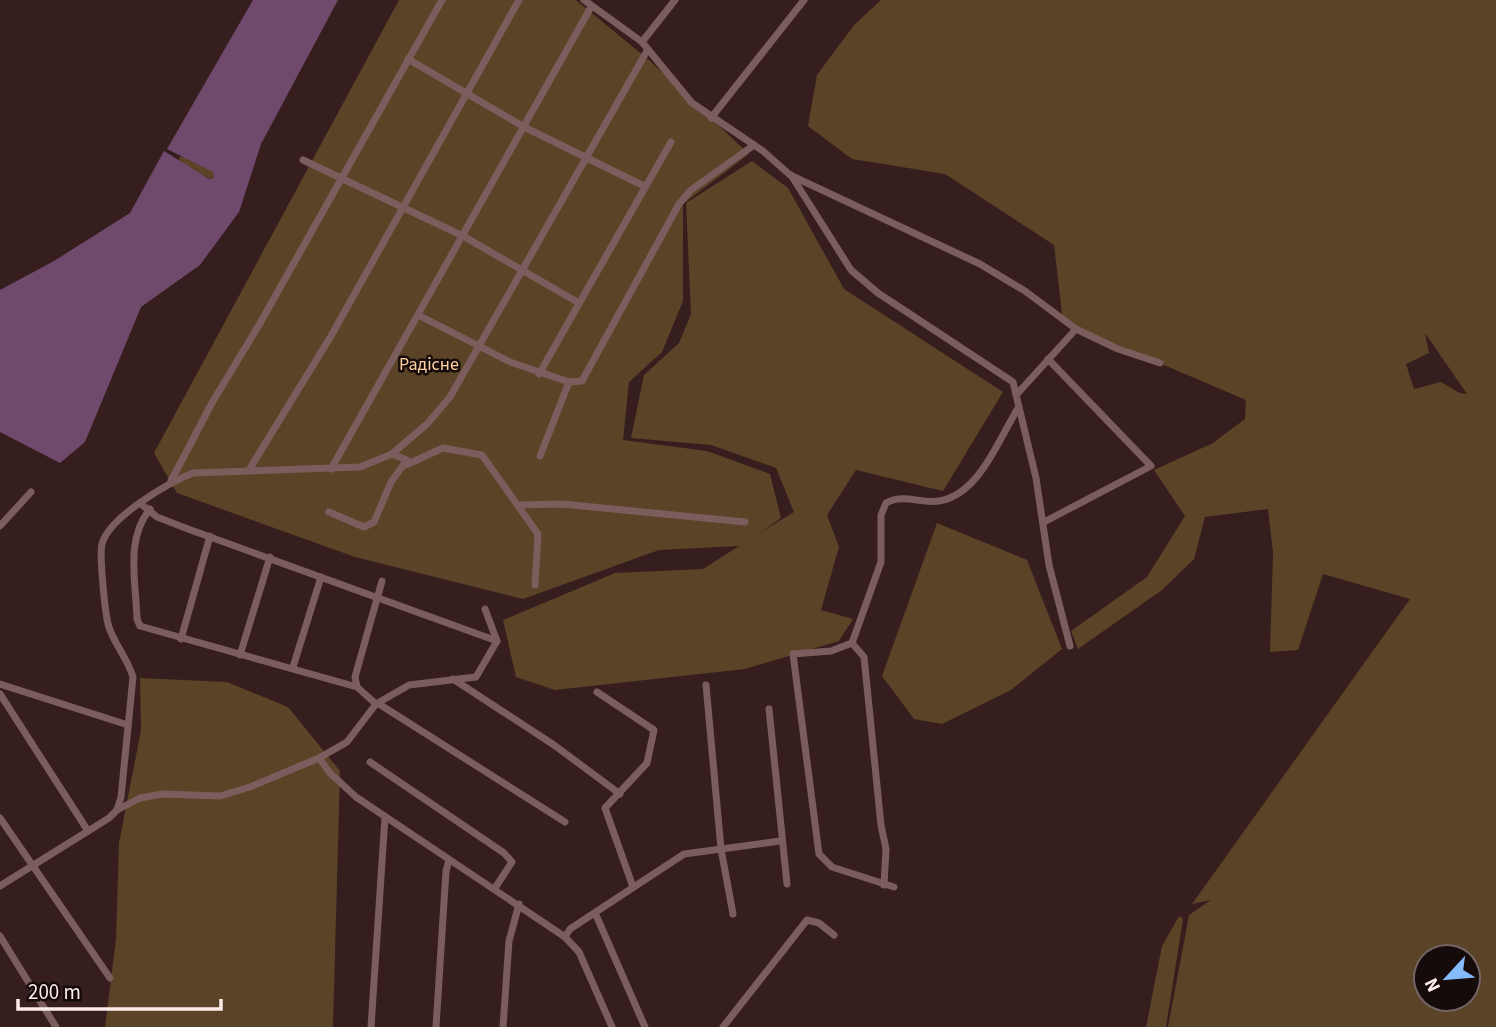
<svg xmlns="http://www.w3.org/2000/svg" width="1496" height="1027" viewBox="0 0 1496 1027" font-family="'Source Sans 3',sans-serif">
	<style>
		.green { fill: #5a4326; fill-rule: evenodd }
		.water { fill: #704a6d }
		.lines { fill: none; stroke-linecap: round; stroke-linejoin: round }
		.minor { stroke: #7b5d5d; stroke-width: 7 }
		.labels { text-anchor: middle; dominant-baseline: central; stroke-width: 5; stroke-linejoin: round; paint-order: stroke }
		.park-label { font-size: 18px; fill: #fed19e; stroke: #160b0b }
	</style>
	<rect width="100%" height="100%" fill="#361e1e"/>
	<g class="green">
		<polygon points="399,0 576,0 650,61 749,154 683,204 683,301 662,352 629,382 623,440 707,451 770,474 781,518 761,532 794,512 776,468 711,445 631,438 644,375 679,343 691,314 686,203 752,161 788,188 844,289 1003,392 943,491 856,470 827,515 839,547 821,610 853,619 839,641 745,669 555,690 516,677 503,620 615,573 703,569 739,546 659,550 523,599 355,557 177,493 154,453"/>
		<path d="M881,0H1496V1027H1168L1189,915L1211,900L1192,904L1410,599L1323,574L1298,650L1270,652L1273,552L1268,509L1205,517L1194,559L1162,590L1078,649L1071,631L1147,577L1185,516L1154,470L1213,443L1245,419L1246,400L1063,322L1054,245L945,174L852,159L808,126L817,75L854,25ZM1425,333L1467,394L1460,393L1441,382L1414,389L1406,364L1429,353ZM1426,957H1468V999H1426Z"/>
		<polygon points="184,156 213,172 214,178 210,179 180,163 179,157"/>
		<polygon points="937,523 1027,560 1062,649 1011,690 942,724 914,719 882,676"/>
		<polygon points="140,678 227,682 288,707 340,771 333,1027 105,1027 116,939 119,843 141,730"/>
		<polygon points="1179,916 1183,919 1166,1027 1146,1027 1162,946"/>
	</g>
	<polygon class="water" points="253,0 338,0 261,144 239,212 200,265 141,307 85,442 60,463 0,432 0,290 54,261 130,213 164,151 209,179 214,178 213,172 167,149"/>
	<g class="lines">
		<g class="minor">
			<polyline points="584,0 642,42 692,103 763,151 790,175 980,264 1025,291 1076,329 1118,349 1160,363"/>
			<polyline points="642,42 675,0"/>
			<polyline points="408,59 524,127 644,186"/>
			<polyline points="711,118 804,0"/>
			<polyline points="303,160 463,236 579,303"/>
			<polyline points="791,175 851,270 878,293 1013,382 1036,478 1049,565 1070,646"/>
			<polyline points="420,316 510,362 569,382"/>
			<polyline points="539,374 671,142"/>
			<polyline points="1018,393 1076,329"/>
			<polyline points="540,456 569,382 582,381 679,204 691,190 754,145"/>
			<polyline points="406,465 443,448 482,455 538,534 535,585"/>
			<polyline points="331,469 591,7"/>
			<polyline points="249,470 331,336 519,0"/>
			<polyline points="171,481 213,401 259,325 442,0"/>
			<polyline points="141,504 157,517 188,529 497,641"/>
			<polyline points="517,505 562,504 745,522"/>
			<path d="M150,509C125,539 136,582 137,619L140,626L357,687"/>
			<polyline points="329,512 364,527 374,522 391,482 407,460 392,454"/>
			<polyline points="1044,522 1151,466 1048,359"/>
			<polyline points="0,526 31,492"/>
			<polyline points="181,639 210,536"/>
			<polyline points="852,643 864,657 881,825 886,849 884,885"/>
			<polyline points="240,655 270,557"/>
			<polyline points="293,667 321,577"/>
			<polyline points="453,679 554,745 620,794"/>
			<polyline points="0,684 128,725"/>
			<polyline points="706,685 721,849 733,914"/>
			<polyline points="597,692 654,730 647,763 605,808 633,887"/>
			<polyline points="0,694 88,831"/>
			<polyline points="376,704 357,687 355,677 382,581"/>
			<polyline points="379,704 565,822"/>
			<polyline points="769,709 787,884"/>
			<polyline points="319,758 330,773 356,797 565,937 579,952 612,1027"/>
			<polyline points="370,762 504,853 512,862 495,888"/>
			<polyline points="117,810 140,798 162,794 220,796 250,787 319,758 347,742 376,704 409,685 476,677 497,641 485,609"/>
			<polyline points="0,818 110,978"/>
			<path d="M0,886L109,818L117,810L121,797L133,677C127,657 113,643 108,624C105,611 99,554 102,544C109,517 168,483 193,473L360,467L392,454L427,424L450,397L648,49"/>
			<path d="M894,887L832,867L819,854L793,654L831,651L852,643L881,562V515L886,503C904,493 920,504 939,501C979,495 999,439 1018,408"/>
			<polyline points="596,915 645,1027"/>
			<polyline points="0,936 56,1027"/>
			<polyline points="565,937 570,929 684,854 780,841"/>
			<polyline points="371,1027 385,817"/>
			<polyline points="436,1027 446,871 449,860"/>
			<polyline points="503,1027 509,941 519,904"/>
			<polyline points="723,1027 807,920 819,923 834,935"/>
		</g>
	</g>
	<g class="labels">
		<g class="park-label">
			<text x="429" y="364">Радісне</text>
		</g>
	</g>
	<g transform="translate(1447 978) rotate(244)"><circle r="33" fill="#160b0b" stroke="#736565" stroke-width="2"/>
	<path d="M0-5L12 26L0 18L-12 26Z" fill="#86bbfb"/>
	<text y="-10" font-size="19" font-weight="bold" text-anchor="middle" fill="#feeceb">N</text>
	</g>
	<path d="M18 999v10h203v-10" fill="none" stroke="#feeceb" stroke-width="3.5"/>
	<text x="28" y="999" font-size="21" fill="#feeceb" stroke="#160b0b" stroke-width="5" paint-order="stroke">200 m</text>
</svg>
